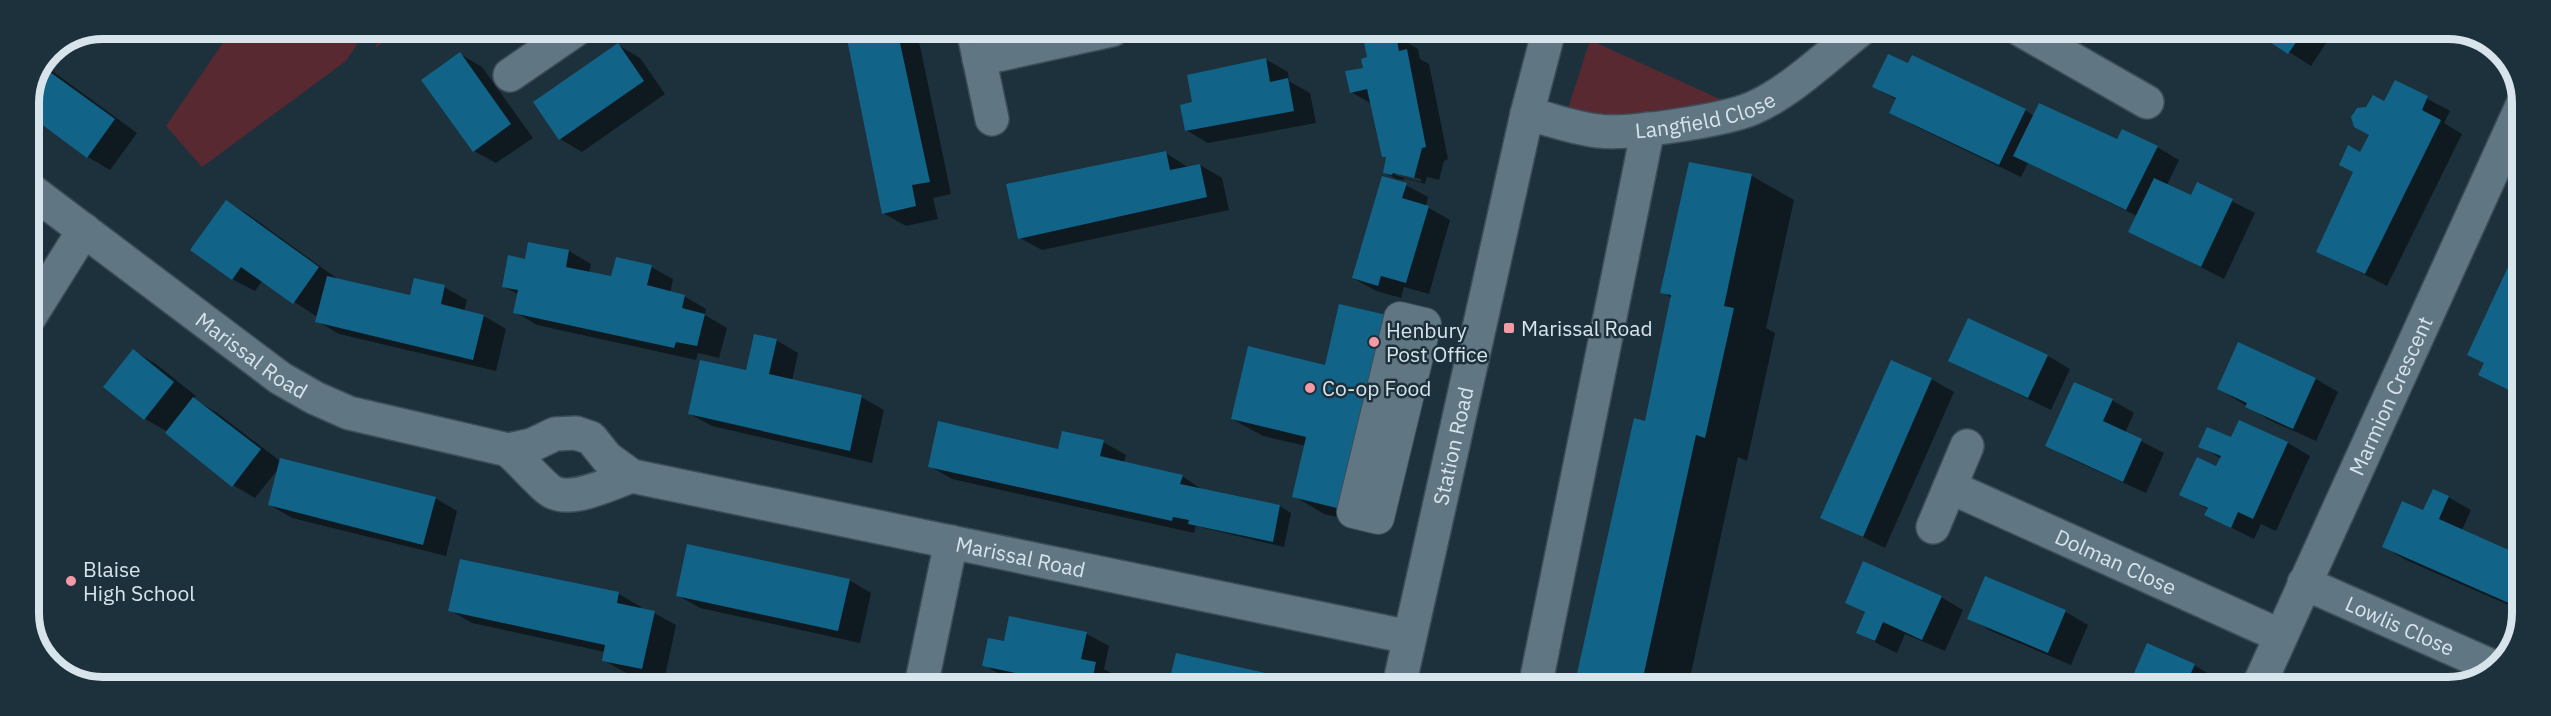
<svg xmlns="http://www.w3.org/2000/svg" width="2551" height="716" viewBox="0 0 2551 716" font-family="'IBM Plex Sans',sans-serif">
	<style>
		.green { fill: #582930 }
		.shadow { fill: #0007; fill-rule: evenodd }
		.building { fill: #116387 }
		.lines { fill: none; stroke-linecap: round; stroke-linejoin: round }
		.pedestrian-casing { stroke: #3c4d57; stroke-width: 34 }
		.minor-casing { stroke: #3c4d57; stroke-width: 36 }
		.secondary-casing { stroke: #3c4d57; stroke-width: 36 }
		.pedestrian { stroke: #617683; stroke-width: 32 }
		.minor { stroke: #617683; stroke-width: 33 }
		.secondary { stroke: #617683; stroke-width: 33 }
		.poi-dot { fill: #f49aa6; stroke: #1d313c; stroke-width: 2 }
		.labels { text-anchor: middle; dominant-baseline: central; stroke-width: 5; stroke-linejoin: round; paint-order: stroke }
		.street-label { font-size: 21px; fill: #d8e4eb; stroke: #1d313c }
		.poi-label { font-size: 21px; fill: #d8e4eb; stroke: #1d313c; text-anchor: start }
		.rim { fill: none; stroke: #d8e4eb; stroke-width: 8 }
	</style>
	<rect width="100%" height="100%" fill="#1d313c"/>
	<g class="green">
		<polygon points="235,29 367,29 346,61 202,167 166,126 229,34"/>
		<polygon points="384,29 403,29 375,48"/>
		<polygon points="1590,40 1724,101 1632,118 1566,115"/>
	</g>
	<g class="shadow">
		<polygon points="828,29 911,29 917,32 951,194 933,198 938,219 906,226 883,213 850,45 829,32"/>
		<polygon points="2256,31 2334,31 2311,66"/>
		<path d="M1396,36L1418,49L1420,59L1429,64L1448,159L1444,161L1439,180L1427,177L1425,184L1404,178V180L1396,179L1384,172L1388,159L1384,156L1372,104L1351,92L1369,58ZM1395,172L1421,179V182L1395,175Z"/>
		<polygon points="618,45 640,58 665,94 582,152 560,139"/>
		<polygon points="460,54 482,67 533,138 496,163 474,151"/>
		<polygon points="1265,59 1288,72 1289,81 1310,93 1316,123 1208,143 1186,130 1194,103"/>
		<polygon points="44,65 137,133 110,170 88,157 29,114 29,102"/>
		<polygon points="2396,82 2450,111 2444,123 2462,134 2387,286 2318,251"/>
		<polygon points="1874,87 2025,110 2034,116 2118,141 2157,147 2179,160 2167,185 2192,197 2198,184 2255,213 2224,279 2130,231 2137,216 2028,163 2021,177 1913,125 1891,112 1897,100"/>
		<polygon points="1166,153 1189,168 1200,165 1222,178 1229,210 1042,250 1020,238"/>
		<polygon points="1690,163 1752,176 1794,200 1766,328 1775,333 1747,461 1738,457 1688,687 1587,687 1588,684 1578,678 1646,423 1672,298 1662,292"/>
		<polygon points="1406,185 1428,197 1426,206 1450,220 1429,294 1404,287 1401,298 1376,291 1353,278"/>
		<polygon points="227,202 249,215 339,280 411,297 444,287 467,300 464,312 484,316 506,329 496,371 339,334 317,321 320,311 316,316 262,281 255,291 232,279"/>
		<polygon points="2522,241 2521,396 2480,375 2485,364"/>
		<polygon points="529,244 569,251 591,264 589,273 612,278 651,267 673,279 670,293 684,296 706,309 705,315 727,328 719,358 698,353 696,360 537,325 515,312 519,295 503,286 526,261"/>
		<polygon points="1969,320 2048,356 2070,369 2051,410 1950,361"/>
		<polygon points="776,340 798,353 792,381 861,397 884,410 872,463 712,426 690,414 747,372"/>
		<polygon points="2239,344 2316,379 2338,392 2316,441 2269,420 2219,389"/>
		<polygon points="1249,348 1383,528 1324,514 1294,496 1306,446 1263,436 1232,419"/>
		<polygon points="134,351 156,364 196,396 193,399 216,412 280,461 435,498 457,511 446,556 292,518 270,505 279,468 255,498 233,485 168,432 145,419 105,387"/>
		<polygon points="1931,379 1954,392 1885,548 1822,517"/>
		<polygon points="2112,400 2134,413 2125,433 2164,453 2146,493 2069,458 2047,445"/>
		<polygon points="2240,422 2288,443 2310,456 2276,531 2261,524 2254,539 2206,515 2209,510 2181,494 2217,468 2222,459 2200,446 2232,439"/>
		<polygon points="1103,442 1126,455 1124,463 1182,476 1204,491 1280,506 1291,513 1284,547 1196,526 1194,533 952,479 930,466 1060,450"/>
		<polygon points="2448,497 2471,510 2462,530 2520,556 2520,610 2406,560 2384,547 2424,512"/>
		<polygon points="1986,578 2066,612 2088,625 2071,665 1991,631 1969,618"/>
		<polygon points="849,580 871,593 860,643 700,608 677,595"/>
		<polygon points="619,594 641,607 640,610 654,613 676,625 664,681 626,673 603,660 605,652 472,623 450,610"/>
		<polygon points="1941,597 1963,610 1945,651 1905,634 1897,653 1880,645 1858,632 1866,613 1847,602"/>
		<polygon points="1010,618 1087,634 1109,646 1104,669 1118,677 1116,686 1044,686 1006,678 984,665 1005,642"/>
		<polygon points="2148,645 2194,665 2216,678 2212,687 2130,687"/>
		<polygon points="1177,654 1269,675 1289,686 1170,686"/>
	</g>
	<g class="building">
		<polygon points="826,29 843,29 843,30 827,33"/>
		<polygon points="845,29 897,29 930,182 912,185 916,206 882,214"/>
		<polygon points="2253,31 2304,31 2288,54"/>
		<polygon points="1396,35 1399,51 1407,49 1426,147 1422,148 1414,178 1393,173 1392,175 1383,173 1386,157 1382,157 1367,89 1350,93 1345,71 1363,68 1361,59 1367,57 1364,42"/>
		<polygon points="618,43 644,81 559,140 533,102"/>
		<polygon points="460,52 511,124 473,152 421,80"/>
		<polygon points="1888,54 1908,63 1912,55 2026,109 1999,165 1889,113 1896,98 1872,87"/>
		<polygon points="1266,58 1270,82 1288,78 1294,111 1185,131 1180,105 1192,102 1187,75"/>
		<polygon points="43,67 115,119 87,158 29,115 29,102"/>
		<polygon points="2395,80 2428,96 2422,110 2441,120 2365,274 2316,252 2353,172 2339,165 2348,145 2360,152 2369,135 2354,127 2351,117 2357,108 2366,107 2373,95 2384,101"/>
		<polygon points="2039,103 2117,139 2122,129 2158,146 2126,210 2013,156"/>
		<polygon points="1166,151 1170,170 1200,164 1207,197 1018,239 1006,184"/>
		<polygon points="1689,162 1752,174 1724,306 1734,308 1705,438 1696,435 1641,687 1586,687 1587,680 1576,678 1634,418 1645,421 1671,295 1660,293"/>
		<polygon points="1382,176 1407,183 1402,198 1429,206 1406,283 1381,276 1378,286 1352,278"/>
		<polygon points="2154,178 2191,195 2197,182 2233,199 2201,267 2128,232"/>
		<polygon points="226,200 319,267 293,304 241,267 232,280 190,250"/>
		<polygon points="2522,237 2521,364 2509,390 2478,375 2484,363 2467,355"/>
		<polygon points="528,242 569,250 566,267 611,276 616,257 652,265 647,285 685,295 682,308 705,314 697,346 676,342 674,348 513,313 518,290 502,287 508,255 525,259"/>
		<polygon points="327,276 410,295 414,278 445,285 441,304 484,315 473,360 315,322"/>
		<polygon points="1339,304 1400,318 1353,512 1292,497 1306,437 1231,419 1248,346 1325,365"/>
		<polygon points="1968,318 2048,355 2028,398 1948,361"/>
		<polygon points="754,334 777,339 769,374 862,395 850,451 688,414 700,360 746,370"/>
		<polygon points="2238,342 2316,378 2293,429 2245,407 2247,403 2217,389"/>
		<polygon points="133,349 174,382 144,420 103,387"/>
		<polygon points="1891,360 1932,378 1863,537 1820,518"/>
		<polygon points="2074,382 2113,399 2103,421 2142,439 2123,482 2045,446"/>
		<polygon points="193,397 261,449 232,487 165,433"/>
		<polygon points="2239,420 2288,442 2253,519 2238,512 2231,528 2204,515 2208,508 2179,495 2197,457 2216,466 2221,456 2198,447 2207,427 2231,437"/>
		<polygon points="938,421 1058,449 1062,431 1104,440 1100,456 1183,475 1180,484 1280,505 1273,542 1188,524 1189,520 1173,517 1172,521 928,467"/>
		<polygon points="280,458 436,497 423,545 268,505"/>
		<polygon points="2433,489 2449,496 2439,519 2520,555 2520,608 2382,547 2402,501 2423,510"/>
		<polygon points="687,544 850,579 838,631 676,596"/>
		<polygon points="460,559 619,592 617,603 655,611 642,669 602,661 605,645 448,611"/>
		<polygon points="1863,561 1942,596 1922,640 1883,622 1875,641 1856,633 1865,612 1845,603"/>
		<polygon points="1985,576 2066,610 2048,653 1967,619"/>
		<polygon points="1009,616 1087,632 1081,659 1096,662 1091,686 1077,686 982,666 988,638 1004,641"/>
		<polygon points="2147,643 2195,664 2185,687 2128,687"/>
		<polygon points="1176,653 1270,674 1267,686 1168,686"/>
		<polygon points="2324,678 2347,687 2320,687"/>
	</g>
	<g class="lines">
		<defs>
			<polygon id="pedestrian" points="1400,318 1425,324 1378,518 1353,512"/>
			<g id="minor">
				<polyline points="973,29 992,119"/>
				<polyline points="2021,30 2147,102"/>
				<polyline points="979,59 1112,30"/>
				<polyline points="510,75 577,29"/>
				<path id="s1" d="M1527,114C1551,119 1575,129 1599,131C1628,135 1726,120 1753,108C1790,92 1828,55 1860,30"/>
				<path id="s2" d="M29,189L280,378L315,398L349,413L508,450L532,445L555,434L576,433L591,438L607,458L632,476L1409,637"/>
				<polyline points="29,318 84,230"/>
				<path d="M508,450C522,462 534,477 548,489C568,506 610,483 632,476"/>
				<path id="s3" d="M1950,487L2281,636"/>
				<polyline points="1933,527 1967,446"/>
				<path id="s4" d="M2304,583L2496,668"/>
				<polyline points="921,686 951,542"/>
				<polyline points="1535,687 1648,129"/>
				<path id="s5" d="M2258,687L2522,106"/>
			</g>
			<g id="secondary">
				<path id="s6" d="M1399,686L1527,114L1549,30"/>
			</g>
		</defs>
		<use href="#pedestrian" class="pedestrian-casing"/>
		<use href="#minor" class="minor-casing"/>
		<use href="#secondary" class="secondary-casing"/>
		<use href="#pedestrian" class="pedestrian"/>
		<use href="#minor" class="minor"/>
		<use href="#secondary" class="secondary"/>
	</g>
	<g class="poi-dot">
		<rect x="1503" y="322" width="12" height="12" rx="3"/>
		<circle cx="1374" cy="342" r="6"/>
		<circle cx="1310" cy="388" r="6"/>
		<circle cx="71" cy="581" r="6"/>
	</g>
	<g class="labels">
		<g class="street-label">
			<text stroke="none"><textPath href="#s1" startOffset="182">Langfield Close</textPath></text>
			<text stroke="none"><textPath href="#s2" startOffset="278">Marissal Road</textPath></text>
			<text stroke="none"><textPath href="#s5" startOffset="320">Marmion Crescent</textPath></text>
			<text stroke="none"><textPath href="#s6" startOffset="246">Station Road</textPath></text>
			<text stroke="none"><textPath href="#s2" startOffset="1095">Marissal Road</textPath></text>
			<text stroke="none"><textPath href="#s3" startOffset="182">Dolman Close</textPath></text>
			<text stroke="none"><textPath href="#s4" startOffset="105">Lowlis Close</textPath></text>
		</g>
		<g class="poi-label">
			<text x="1521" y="328">Marissal Road</text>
			<text x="1386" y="330">Henbury<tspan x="1386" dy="24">Post Office</tspan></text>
			<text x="1322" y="388">Co-op Food</text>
			<text x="83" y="569">Blaise<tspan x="83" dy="24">High School</tspan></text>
		</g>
	</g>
	<path d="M0 0H2551V716H0ZM103 39H2448A64 64 0 0 1 2512 103V613A64 64 0 0 1 2448 677H103A64 64 0 0 1 39 613V103A64 64 0 0 1 103 39Z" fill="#1d313c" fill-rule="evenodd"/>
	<path class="rim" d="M103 39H2448A64 64 0 0 1 2512 103V613A64 64 0 0 1 2448 677H103A64 64 0 0 1 39 613V103A64 64 0 0 1 103 39Z"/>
</svg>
